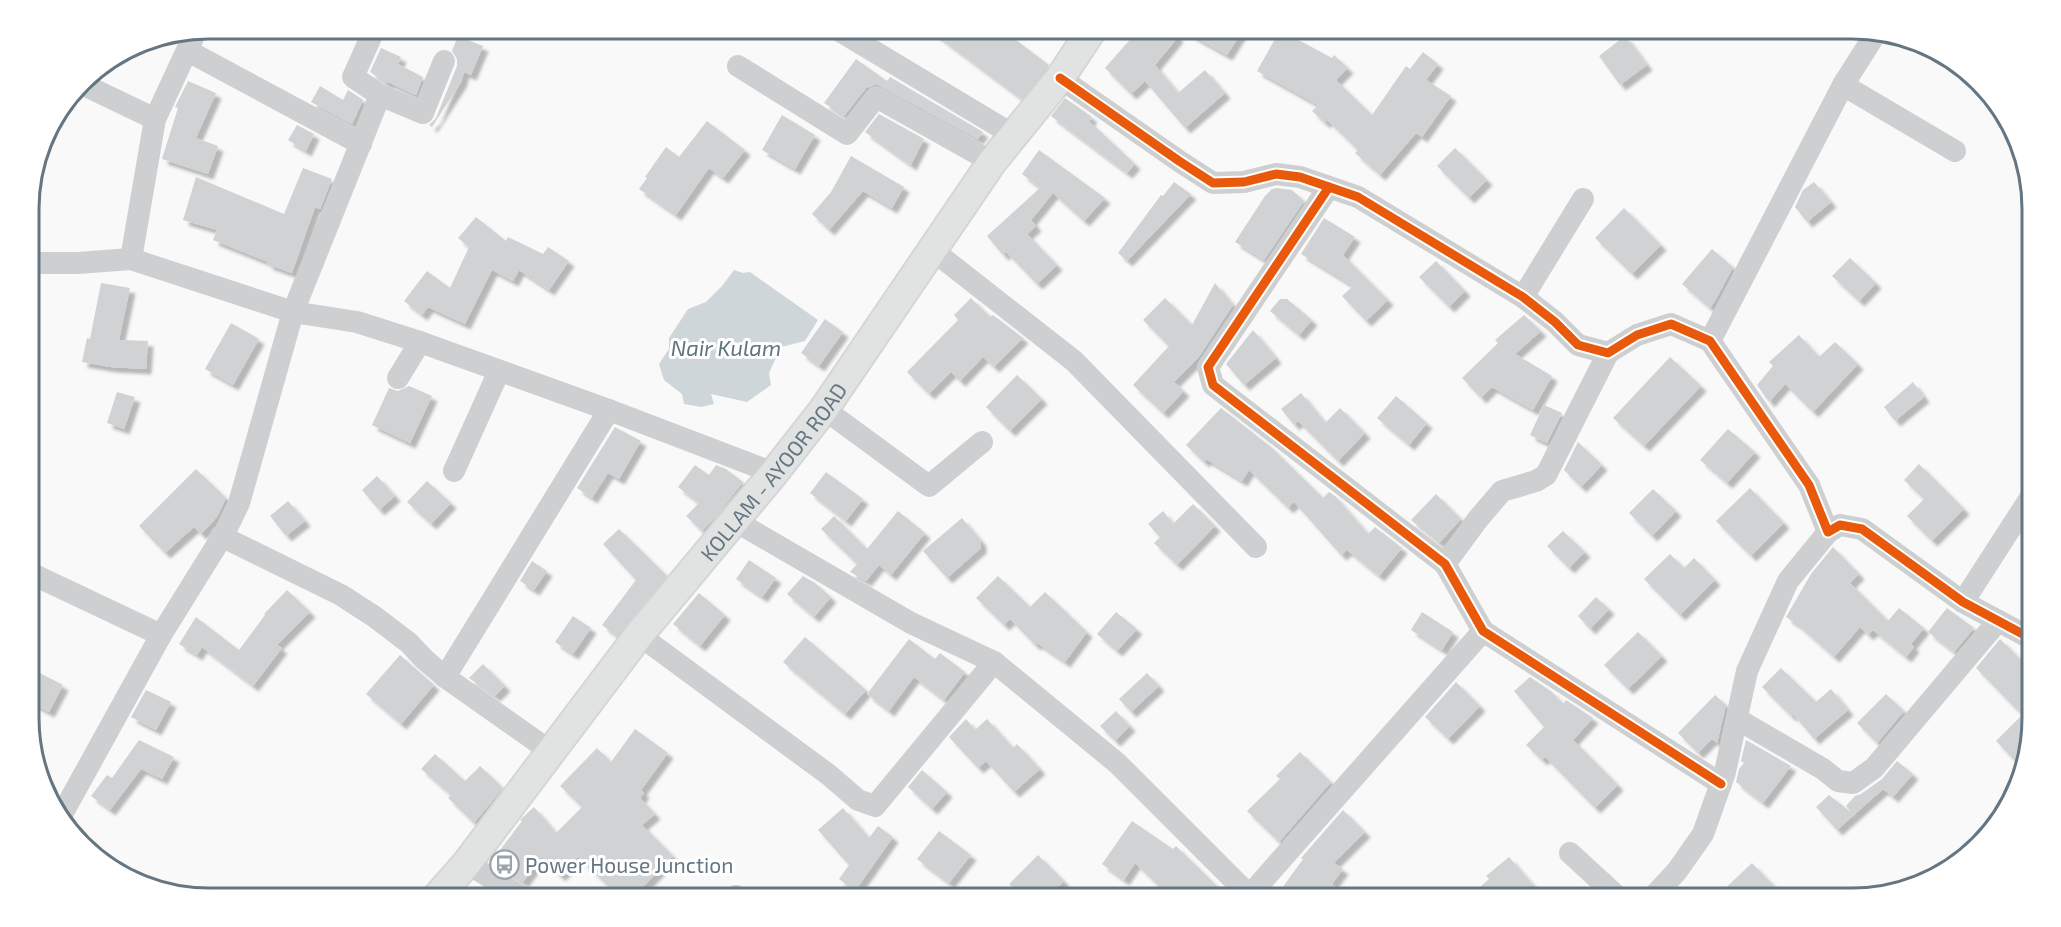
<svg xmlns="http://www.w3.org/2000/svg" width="2061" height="927" viewBox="0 0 2061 927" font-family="'Exo 2',sans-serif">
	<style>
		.water { fill: #ced6d9 }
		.building { fill: #d0d2d3; filter: url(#shadow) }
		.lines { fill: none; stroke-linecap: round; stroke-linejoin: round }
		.major-casing { stroke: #d5d6d7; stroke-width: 32 }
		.minor { stroke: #cecfd0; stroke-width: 22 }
		.major { stroke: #e1e2e2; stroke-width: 28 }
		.cycleway-casing { stroke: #fff; stroke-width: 13 }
		.cycleway { stroke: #e8590c; stroke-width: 9 }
		.labels { text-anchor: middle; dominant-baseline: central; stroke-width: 6; stroke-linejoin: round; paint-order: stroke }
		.street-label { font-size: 21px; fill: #657683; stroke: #fff }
		.poi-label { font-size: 21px; fill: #657683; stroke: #fff; text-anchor: start }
		.water-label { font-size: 22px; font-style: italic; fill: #60757c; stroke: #fff }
		.rim { fill: none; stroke: #657683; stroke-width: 3 }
	</style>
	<defs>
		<filter id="shadow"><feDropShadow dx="5.5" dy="5.5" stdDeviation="1.5" flood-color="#0004"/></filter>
	</defs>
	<rect width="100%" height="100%" fill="#f9f9f9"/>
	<polygon class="water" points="734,270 743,273 750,272 818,320 805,341 781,347 769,373 771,385 747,402 711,394 714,404 701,407 684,404 682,394 664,380 659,364 669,349 669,338 688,309 706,302 722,286"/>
	<g class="building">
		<polygon points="927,28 1000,28 1049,65 1022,99"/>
		<polygon points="1140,28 1171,28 1178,37 1155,65 1178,93 1205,70 1225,93 1185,128 1145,81 1131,94 1105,68"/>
		<polygon points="1179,28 1244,28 1227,55"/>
		<polygon points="1280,30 1332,58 1334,55 1348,68 1336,80 1372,115 1406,66 1410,69 1423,52 1438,64 1426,80 1451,96 1422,137 1416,133 1380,175 1355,153 1358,150 1327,120 1325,123 1312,111 1318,105 1257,71"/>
		<polygon points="458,36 483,46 471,75 464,72 461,82 432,127 429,125 436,118 457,66 457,59 452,51"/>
		<polygon points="1625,36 1647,65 1620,85 1599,56"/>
		<polygon points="381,48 401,57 398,64 423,77 416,95 390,83 386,83 370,72"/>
		<polygon points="856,59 887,81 890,77 983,132 978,139 877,84 866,88 844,116 824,103"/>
		<polygon points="188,81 216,93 196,138 218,146 208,174 162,159 178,108 175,107"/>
		<polygon points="320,86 343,100 348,90 363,100 352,124 311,102"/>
		<polygon points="1065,98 1092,117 1089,121 1135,164 1127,173 1051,116"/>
		<polygon points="879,114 924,139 911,165 865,132"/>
		<polygon points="782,115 815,135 795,169 762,150"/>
		<polygon points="707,121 745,150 723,178 709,168 676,215 639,189 647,178 645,177 666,147 679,157"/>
		<polygon points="297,125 314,134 306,151 288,140"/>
		<polygon points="1455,148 1487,180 1469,198 1437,166"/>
		<polygon points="1039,150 1105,198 1084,221 1053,193 1031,220 1036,226 1027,234 1057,265 1037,284 1006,252 1003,255 987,236 1040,188 1022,174"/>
		<polygon points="851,156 904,187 892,208 863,191 829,230 812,214 831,192"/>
		<polygon points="303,168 332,179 320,209 315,207 292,273 267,264 268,262 213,240 217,230 183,220 196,177 284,214"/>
		<polygon points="1174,182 1191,194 1127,261 1118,253 1161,195 1163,196"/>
		<polygon points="1814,182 1831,202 1807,222 1795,207 1803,190"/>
		<polygon points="1277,188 1292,190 1304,201 1264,260 1235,242 1265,196 1272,189"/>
		<polygon points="1624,208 1661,245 1632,274 1595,238"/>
		<polygon points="476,217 506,241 508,237 543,254 548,247 569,261 549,290 519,270 513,281 492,270 465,324 428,307 422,315 404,301 427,271 450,288 469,247 458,238"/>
		<polygon points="1324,218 1355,237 1343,255 1388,300 1366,321 1342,296 1353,286 1301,254"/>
		<polygon points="1712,249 1733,267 1715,301 1710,308 1682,284"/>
		<polygon points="1850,258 1876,283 1859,301 1832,276"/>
		<polygon points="1436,261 1465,291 1449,307 1419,277"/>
		<polygon points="101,283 130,288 119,340 148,341 146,369 111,367 82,362 87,338 90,339"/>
		<polygon points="1215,283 1233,305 1198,358 1174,382 1184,391 1163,413 1133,385 1169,346 1143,320 1165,298 1192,325"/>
		<polygon points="971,298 990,317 993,315 1023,338 994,367 983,357 960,381 951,372 929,394 907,372 958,320 954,315"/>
		<polygon points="1280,299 1287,299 1312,320 1299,335 1270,311"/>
		<polygon points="1524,315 1541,331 1515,354 1552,376 1533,410 1492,387 1481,398 1462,378 1498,343 1495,340"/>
		<polygon points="825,319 843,332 819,366 801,353"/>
		<polygon points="231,323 259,339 233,385 205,369"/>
		<polygon points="1253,330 1276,358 1244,385 1226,364"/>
		<polygon points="1799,335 1819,357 1835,342 1858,364 1813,412 1785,384 1769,402 1757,385 1773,366 1769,362"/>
		<polygon points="1670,357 1701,386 1644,446 1613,418"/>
		<polygon points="1017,375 1042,399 1010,431 986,407"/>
		<polygon points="1913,382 1924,397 1895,421 1884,407"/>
		<polygon points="409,386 432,396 410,443 372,425 389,388 398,391"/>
		<polygon points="117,392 135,397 124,429 107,423"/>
		<polygon points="1301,393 1325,423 1340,408 1365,433 1338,461 1298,421 1294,425 1281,409"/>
		<polygon points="1396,396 1427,423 1409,445 1377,418"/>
		<polygon points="1544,405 1562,413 1547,443 1530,435"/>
		<polygon points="1221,408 1271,447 1323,498 1329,492 1335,496 1368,534 1375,527 1402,548 1379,576 1347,550 1341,555 1294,502 1288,508 1249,470 1242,481 1206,459 1204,462 1186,445"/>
		<polygon points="615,427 641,441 619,479 608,473 592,498 577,488"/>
		<polygon points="1728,429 1755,452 1727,483 1700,460"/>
		<polygon points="1578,442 1602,465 1581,487 1564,470"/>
		<polygon points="1919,464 1964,509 1932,541 1907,516 1924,499 1904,480"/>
		<polygon points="695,465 709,475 716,465 726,469 743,482 716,517 702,531 686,516 699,503 678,487"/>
		<polygon points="196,469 226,498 217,517 201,534 194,527 165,553 139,526"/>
		<polygon points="826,472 863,499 846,521 810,493"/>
		<polygon points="377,476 395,496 379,510 362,490"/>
		<polygon points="427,481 451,503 431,524 407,502"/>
		<polygon points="1750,488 1784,523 1751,556 1716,521"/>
		<polygon points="1653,489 1676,511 1652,536 1629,513"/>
		<polygon points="1436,494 1461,519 1439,543 1411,520"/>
		<polygon points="288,501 305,521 286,536 270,516"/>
		<polygon points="1193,504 1215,526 1177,565 1154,543 1160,537 1148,524 1163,511 1173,524"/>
		<polygon points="898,511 925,533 891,575 879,565 866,581 850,572 857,564 821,529 834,516 867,549"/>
		<polygon points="962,518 981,541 981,548 947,578 923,551"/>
		<polygon points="619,529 667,576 617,636 602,625 636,580 603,544"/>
		<polygon points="1563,531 1585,552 1569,568 1547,546"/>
		<polygon points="1833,547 1859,574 1850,583 1888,621 1899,608 1924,628 1911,644 1914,647 1906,657 1873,630 1868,635 1860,627 1834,657 1798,625 1786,617 1811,574"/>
		<polygon points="1670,554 1684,568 1694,558 1715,580 1680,615 1644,579"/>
		<polygon points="749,560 776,578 762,597 736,579"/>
		<polygon points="532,561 547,571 534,590 520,581"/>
		<polygon points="803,576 815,583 831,597 814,617 787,594"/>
		<polygon points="998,576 1030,607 1045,592 1087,632 1065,662 1037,643 1035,645 1010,619 1004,625 976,598"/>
		<polygon points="287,590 310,612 277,645 282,648 253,686 202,647 197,655 179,644 196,617 239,650 265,615 264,614"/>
		<polygon points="699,593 725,615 700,646 673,624"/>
		<polygon points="1596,597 1609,609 1590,629 1578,616"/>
		<polygon points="1947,608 1974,628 1954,652 1928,632"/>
		<polygon points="1116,612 1137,629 1117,651 1097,634"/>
		<polygon points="1422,612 1453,632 1442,650 1411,630"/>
		<polygon points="573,616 591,628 573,654 555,642"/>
		<polygon points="1638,632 1662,656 1628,689 1604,665"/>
		<polygon points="805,637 866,690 845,714 783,662"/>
		<polygon points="909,639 935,659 940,653 965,672 944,700 914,677 889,711 867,694"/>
		<polygon points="2000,639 2032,671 2032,719 2026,750 2015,761 1996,741 2022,715 1976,668"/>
		<polygon points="400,655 434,685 401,724 366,694"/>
		<polygon points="483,664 505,686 495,696 469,678"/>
		<polygon points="1781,668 1816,702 1831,689 1848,710 1814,739 1793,714 1791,716 1762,687"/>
		<polygon points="38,672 63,685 49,712 30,702 30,687"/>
		<polygon points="1147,673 1159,686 1131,712 1119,699"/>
		<polygon points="1530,677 1552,692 1563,704 1566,700 1593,718 1573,740 1618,785 1595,808 1545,757 1542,760 1526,745 1544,727 1514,691"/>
		<polygon points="1456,682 1480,706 1448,739 1425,717"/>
		<polygon points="146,690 171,702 156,730 131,717"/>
		<polygon points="1886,694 1904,711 1877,743 1857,723"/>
		<polygon points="1715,695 1726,705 1717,743 1712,739 1698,753 1678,733"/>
		<polygon points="1116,711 1130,726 1115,741 1100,726"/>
		<polygon points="966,719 975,730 987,719 1013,748 1017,744 1040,769 1014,792 986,761 978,768 949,737"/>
		<polygon points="635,729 668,753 641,790 644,793 640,798 655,814 642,825 673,856 632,898 620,898 578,857 560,876 541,857 523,882 491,862 522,821 520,820 523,817 534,807 556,833 582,807 560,786 597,748 611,762"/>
		<polygon points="139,740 174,757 162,779 141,769 110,810 91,796 107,775 112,778"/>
		<polygon points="1746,740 1791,766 1763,803 1736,782 1739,769 1744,763 1741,761"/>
		<polygon points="1300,752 1331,782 1279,842 1247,811 1280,779 1276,776"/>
		<polygon points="435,754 465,781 480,766 503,788 474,823 448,798 451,795 421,769"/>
		<polygon points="1897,761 1913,774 1893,797 1883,789 1837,830 1816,807 1829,795 1851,812 1846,806 1855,796 1861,794 1882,779"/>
		<polygon points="922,770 947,792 932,809 908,787"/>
		<polygon points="843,808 869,838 878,826 893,837 855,891 839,879 849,865 818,830"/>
		<polygon points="1343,810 1365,832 1334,863 1343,869 1332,884 1348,898 1275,898 1303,859 1301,858"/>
		<polygon points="1132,821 1173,849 1176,846 1229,898 1171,898 1135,863 1124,880 1102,864"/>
		<polygon points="939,831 971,855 949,883 917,859"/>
		<polygon points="1038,855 1064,881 1058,887 1079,898 1024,898 1009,884"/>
		<polygon points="1509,857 1533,885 1517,898 1468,898 1489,879 1486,876"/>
		<polygon points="1752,863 1774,886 1762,898 1715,898"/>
	</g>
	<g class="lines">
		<defs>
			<g id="major">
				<path id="s1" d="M436,898L467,863L639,635L774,473L824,409L992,162L1060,78L1093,28"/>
			</g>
		</defs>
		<use href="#major" class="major-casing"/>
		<g class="minor">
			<polyline points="375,28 353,77 380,95 423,113 444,61"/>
			<polyline points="835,28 1015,136"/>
			<polyline points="188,51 361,144"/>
			<polyline points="738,66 847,134 876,97 992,162"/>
			<polyline points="1060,78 1179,161 1213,183 1244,182 1276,174 1300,177 1358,197 1523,297 1555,322 1578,345 1608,353 1637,335 1671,324 1710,341 1809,485 1828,532 1840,525 1862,529 1963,602 2032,639"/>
			<polyline points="82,84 155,119"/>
			<polyline points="1843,85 1955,151"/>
			<polyline points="1329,187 1208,367 1213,385 1445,564 1483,631 1721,784"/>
			<polyline points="931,249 1074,361 1256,547"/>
			<polyline points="131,259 155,119 196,31"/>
			<polyline points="29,263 78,263 131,259 293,312 357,322 420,342 609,410 774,473"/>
			<polyline points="1523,297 1583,199"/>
			<polyline points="1710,341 1843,85 1876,33"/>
			<polyline points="398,378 420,342"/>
			<polyline points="824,409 929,486 982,442"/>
			<polyline points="454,471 499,371"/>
			<polyline points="735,521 911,623 994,662 1117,763 1252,898"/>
			<polyline points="221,536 341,595 375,617 409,643 424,659 445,677 550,751"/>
			<polyline points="1445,564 1478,519 1502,491 1536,481 1546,475 1608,353"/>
			<polyline points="30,573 161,635"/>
			<polyline points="1963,602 2032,495"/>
			<polyline points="639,635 829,775 858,800 875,806 994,662"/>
			<polyline points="445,677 609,410"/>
			<polyline points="1737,719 1823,769 1838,781 1853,783 1874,768 1998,621"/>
			<polyline points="61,816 161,635 225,532 239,503 293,312 380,95"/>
			<polyline points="1570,853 1619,898"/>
			<polyline points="467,863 523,898"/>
			<polyline points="1249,896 1483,631"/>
			<polyline points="734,898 736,896"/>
			<polyline points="1652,898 1677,871 1703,834 1725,772 1747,671 1788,581 1828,532"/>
		</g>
		<use href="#major" class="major"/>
		<defs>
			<g id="cycleway">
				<polyline points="1060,78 1179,161 1213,183 1244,182 1276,174 1300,177 1358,197 1523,297 1555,322 1578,345 1608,353 1637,335 1671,324 1710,341 1809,485 1828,532 1840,525 1862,529 1963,602 2032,639"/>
				<polyline points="1329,187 1208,367 1213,385 1445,564 1483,631 1721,784"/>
			</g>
		</defs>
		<use href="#cycleway" class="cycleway-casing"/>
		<use href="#cycleway" class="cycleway"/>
	</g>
	<defs>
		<symbol id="bus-ring" viewBox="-11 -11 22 22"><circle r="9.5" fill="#fff" stroke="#99a4ac" stroke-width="1.5"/><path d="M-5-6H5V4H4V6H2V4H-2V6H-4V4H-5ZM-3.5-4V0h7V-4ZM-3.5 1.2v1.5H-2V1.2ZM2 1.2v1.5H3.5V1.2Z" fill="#99a4ac"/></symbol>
	</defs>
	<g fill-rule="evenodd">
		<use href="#bus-ring" x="488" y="848" width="33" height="33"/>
	</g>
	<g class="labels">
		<g class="street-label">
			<text stroke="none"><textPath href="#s1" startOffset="544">KOLLAM - AYOOR ROAD</textPath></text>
		</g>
		<g class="poi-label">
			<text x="525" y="864">Power House Junction</text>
		</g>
		<g class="water-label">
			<text x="726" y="347">Nair Kulam</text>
		</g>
	</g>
	<path d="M0 0H2061V927H0ZM209 39H1852A170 170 0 0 1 2022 209V718A170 170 0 0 1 1852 888H209A170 170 0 0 1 39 718V209A170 170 0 0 1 209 39Z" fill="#fff" fill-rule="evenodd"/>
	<path class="rim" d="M209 39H1852A170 170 0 0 1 2022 209V718A170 170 0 0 1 1852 888H209A170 170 0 0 1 39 718V209A170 170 0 0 1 209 39Z"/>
</svg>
